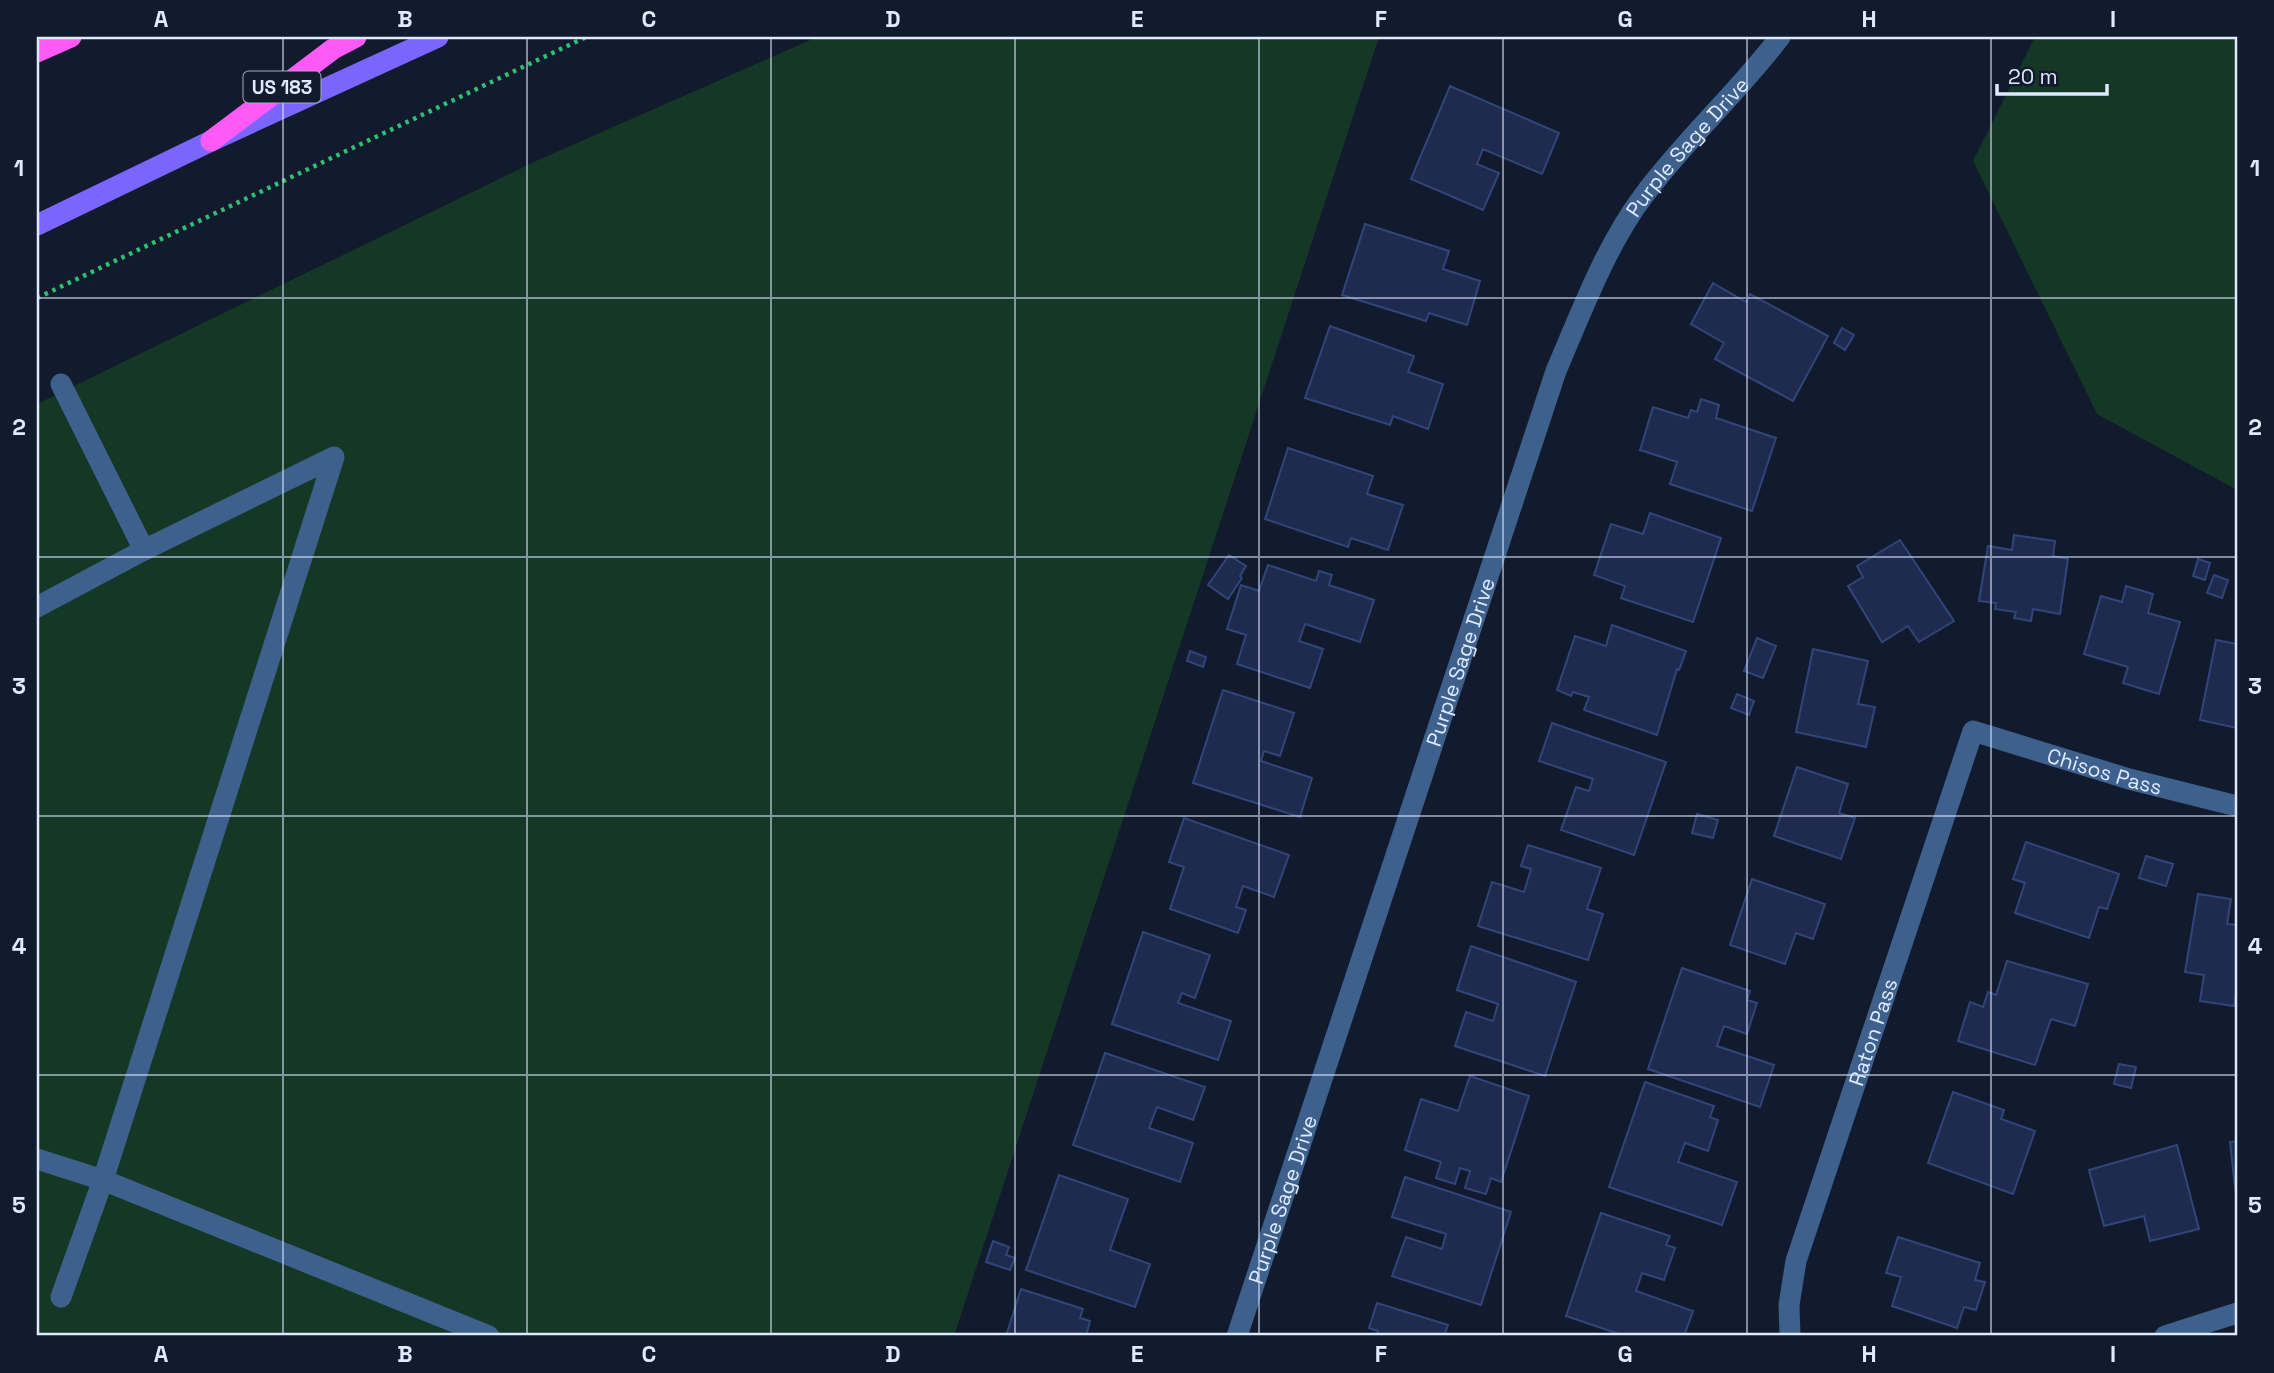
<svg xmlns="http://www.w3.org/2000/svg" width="2274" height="1373" viewBox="0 0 2274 1373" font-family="'Space Grotesk',sans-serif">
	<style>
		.green { fill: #153725 }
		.building { fill: #1e2b4e; stroke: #30457a; stroke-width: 2 }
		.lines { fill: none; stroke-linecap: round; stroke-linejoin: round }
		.path { stroke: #31c072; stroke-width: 4.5; stroke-dasharray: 3.5 5; stroke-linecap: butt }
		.minor { stroke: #3d608c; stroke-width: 21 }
		.major { stroke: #7b65ff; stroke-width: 21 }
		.highway { stroke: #ff59f8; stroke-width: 21 }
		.grid { fill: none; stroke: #deeaff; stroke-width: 2; stroke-opacity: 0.55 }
		.labels { text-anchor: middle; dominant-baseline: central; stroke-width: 5; stroke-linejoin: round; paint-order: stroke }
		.shield { fill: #121a2d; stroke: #a1acc0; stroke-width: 2 }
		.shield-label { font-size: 19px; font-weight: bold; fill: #deeaff }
		.street-label { font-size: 21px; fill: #deeaff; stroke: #121a2d }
		.neatline { fill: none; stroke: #deeaff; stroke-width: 2.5 }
		.grid-label { font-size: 23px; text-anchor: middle; font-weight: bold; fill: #deeaff }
	</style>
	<rect width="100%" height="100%" fill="#121a2d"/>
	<g class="green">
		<polygon points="817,37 1379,37 954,1336 37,1336 37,404 536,161"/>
		<polygon points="2035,37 2237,37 2237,490 2097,414 1973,161"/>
	</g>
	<g class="building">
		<polygon points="1450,86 1559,133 1542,174 1483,149 1477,164 1499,173 1483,210 1411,179"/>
		<polygon points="1365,224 1449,251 1443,269 1480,281 1467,325 1429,313 1426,321 1342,295"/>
		<polygon points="1713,283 1746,302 1750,294 1828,336 1793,401 1715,359 1724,343 1691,324"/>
		<polygon points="1330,326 1414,356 1408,372 1443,384 1428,429 1393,416 1390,425 1305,398"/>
		<polygon points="1842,328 1854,335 1845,350 1834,343"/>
		<polygon points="1701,399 1719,405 1716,418 1776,438 1752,511 1670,484 1677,462 1640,450 1653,407 1688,418 1691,410 1697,412"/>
		<polygon points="1288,448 1373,476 1367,494 1403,505 1388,550 1351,538 1348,547 1265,519"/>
		<polygon points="1650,513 1721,538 1693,622 1621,598 1625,586 1594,575 1611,524 1643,534"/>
		<polygon points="2014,535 2055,541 2053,556 2068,559 2060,614 2033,609 2031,621 2014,618 2016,612 1995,609 1996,603 1979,601 1988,546 2012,550"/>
		<polygon points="1900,540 1954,621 1919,642 1908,626 1882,642 1848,586 1863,577 1857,566"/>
		<polygon points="1229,555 1246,566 1240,576 1242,578 1228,599 1208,585"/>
		<polygon points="2198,559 2210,563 2205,580 2193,576"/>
		<polygon points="1268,565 1316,581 1319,571 1332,575 1329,585 1374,600 1360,642 1305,624 1299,641 1323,649 1310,688 1237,664 1246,635 1227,629 1241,585 1259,591"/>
		<polygon points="2214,575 2228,580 2222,598 2207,593"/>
		<polygon points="2126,586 2153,594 2148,613 2180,622 2159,694 2123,683 2128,667 2084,654 2101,596 2122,602"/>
		<polygon points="1612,625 1686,651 1679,670 1677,669 1657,735 1584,710 1589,697 1573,692 1571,696 1557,690 1575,636 1606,646"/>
		<polygon points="1757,638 1776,646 1763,678 1744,671"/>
		<polygon points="2216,640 2237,644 2237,642 2237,728 2200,720"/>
		<polygon points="1813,649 1868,661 1858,704 1875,707 1866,747 1796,732"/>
		<polygon points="1190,651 1206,657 1203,667 1187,661"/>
		<polygon points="1223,690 1294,713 1280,756 1264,751 1261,761 1312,778 1300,817 1193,783"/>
		<polygon points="1737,694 1754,701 1749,715 1731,708"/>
		<polygon points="1552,723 1666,762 1634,855 1561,830 1576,787 1589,791 1593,779 1539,761"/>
		<polygon points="1797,767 1848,784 1839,813 1855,818 1841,859 1774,836"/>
		<polygon points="1697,814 1718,820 1713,838 1692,833"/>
		<polygon points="1184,818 1289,855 1274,897 1243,886 1236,907 1246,910 1238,933 1170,909 1184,867 1169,862"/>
		<polygon points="2026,842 2119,874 2107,909 2099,907 2089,938 2015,913 2025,883 2013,879"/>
		<polygon points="1528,845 1601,868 1587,909 1603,914 1588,960 1478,926 1492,882 1524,892 1531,869 1521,866"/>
		<polygon points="2146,856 2173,864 2166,886 2139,878"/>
		<polygon points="1752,879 1825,904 1813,939 1796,933 1785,964 1730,945"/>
		<polygon points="2198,894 2231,899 2227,924 2237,925 2237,987 2234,1006 2200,1001 2204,975 2185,972"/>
		<polygon points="1143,932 1210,955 1195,998 1182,993 1178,1003 1231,1021 1218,1060 1112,1024"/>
		<polygon points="1471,946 1576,982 1545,1076 1455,1046 1466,1012 1493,1021 1498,1004 1457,990"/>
		<polygon points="2007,961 2088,984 2075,1026 2051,1019 2035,1065 1958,1041 1970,1002 1983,1007 1988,992 1996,995"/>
		<polygon points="1682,968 1750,991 1747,1000 1757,1003 1747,1034 1724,1026 1717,1046 1774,1065 1760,1107 1648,1069"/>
		<polygon points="1105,1053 1205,1087 1193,1120 1157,1107 1149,1128 1193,1143 1180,1182 1073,1145"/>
		<polygon points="2119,1064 2136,1067 2131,1088 2114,1084"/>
		<polygon points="1470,1076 1529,1096 1501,1182 1491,1178 1486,1194 1465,1188 1470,1171 1460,1168 1455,1184 1436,1178 1441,1162 1405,1150 1421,1099 1458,1111"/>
		<polygon points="1645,1082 1714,1106 1710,1117 1718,1120 1708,1151 1685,1143 1678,1162 1737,1182 1722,1225 1609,1187"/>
		<polygon points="1953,1092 2004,1110 2001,1119 2035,1131 2013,1194 1928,1163"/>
		<polygon points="2237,1141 2237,1205 2230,1142"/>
		<polygon points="2177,1145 2199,1229 2150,1241 2144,1216 2104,1226 2089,1170"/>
		<polygon points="1059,1175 1128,1199 1110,1250 1150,1264 1135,1307 1026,1270"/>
		<polygon points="1405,1177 1511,1212 1481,1305 1392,1276 1406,1237 1442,1249 1446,1234 1392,1217"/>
		<polygon points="1601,1213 1670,1236 1666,1245 1675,1248 1664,1280 1642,1273 1636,1291 1693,1311 1684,1336 1625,1336 1566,1316"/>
		<polygon points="1898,1237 1980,1263 1975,1280 1985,1282 1976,1310 1964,1307 1957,1328 1892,1306 1901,1277 1886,1273"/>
		<polygon points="993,1241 1009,1247 1006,1255 1015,1258 1010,1270 986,1262"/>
		<polygon points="1021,1289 1083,1309 1080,1318 1090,1321 1086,1336 1006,1336"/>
		<polygon points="1377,1303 1448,1325 1444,1336 1377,1336 1378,1331 1369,1328"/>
	</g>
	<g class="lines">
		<polyline class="path" points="37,298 586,37"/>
		<g class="minor">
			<polyline points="61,384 144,550"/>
			<polyline points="37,607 144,550 334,457 103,1180 37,1159"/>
			<polyline points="61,1297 103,1180 489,1336"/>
			<path id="s1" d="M1237,1336L1556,371C1581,313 1606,245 1644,195C1686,139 1738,92 1780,37"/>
			<path id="s2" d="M1790,1336L1789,1305L1796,1261L1973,731L2129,779L2237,806"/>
			<polyline points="2165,1336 2237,1313"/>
		</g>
		<polyline class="major" points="37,225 211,141 438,37"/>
		<g class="highway">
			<polyline points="37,52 71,37"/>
			<polyline points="211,141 333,49 356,37"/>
		</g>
	</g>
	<path class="grid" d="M283,37V1336M527,37V1336M771,37V1336M1015,37V1336M1259,37V1336M1503,37V1336M1747,37V1336M1991,37V1336M37,298H2237M37,557H2237M37,816H2237M37,1075H2237"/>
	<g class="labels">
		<rect class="shield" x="243.5" y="71.5" width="77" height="31" rx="5"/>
		<g class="shield-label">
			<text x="282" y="87">US 183</text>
		</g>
		<g class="street-label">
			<text stroke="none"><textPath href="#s1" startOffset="1278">Purple Sage Drive</textPath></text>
			<text stroke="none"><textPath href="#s1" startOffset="710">Purple Sage Drive</textPath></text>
			<text stroke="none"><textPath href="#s2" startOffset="772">Chisos Pass</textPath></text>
			<text stroke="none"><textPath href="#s2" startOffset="317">Raton Pass</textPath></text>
			<text stroke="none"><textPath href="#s1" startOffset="144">Purple Sage Drive</textPath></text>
		</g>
	</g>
	<rect width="2274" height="1373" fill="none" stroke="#121a2d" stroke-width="77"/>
	<path d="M1997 84v10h110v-10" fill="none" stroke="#deeaff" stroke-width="3.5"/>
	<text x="2008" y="84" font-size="21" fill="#deeaff" stroke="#121a2d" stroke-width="5" paint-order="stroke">20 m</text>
	<rect x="38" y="38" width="2198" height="1296" class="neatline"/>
	<g class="grid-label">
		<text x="161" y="27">A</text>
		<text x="405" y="27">B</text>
		<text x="649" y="27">C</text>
		<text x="893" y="27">D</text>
		<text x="1137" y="27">E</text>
		<text x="1381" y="27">F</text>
		<text x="1625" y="27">G</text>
		<text x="1869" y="27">H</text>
		<text x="2113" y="27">I</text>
		<text x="19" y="176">1</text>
		<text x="2255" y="176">1</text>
		<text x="19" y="435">2</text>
		<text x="2255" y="435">2</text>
		<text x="19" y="694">3</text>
		<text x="2255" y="694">3</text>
		<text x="19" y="954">4</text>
		<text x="2255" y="954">4</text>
		<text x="19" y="1213">5</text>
		<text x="2255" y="1213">5</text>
		<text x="161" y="1362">A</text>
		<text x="405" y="1362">B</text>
		<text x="649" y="1362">C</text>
		<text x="893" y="1362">D</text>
		<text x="1137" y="1362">E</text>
		<text x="1381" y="1362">F</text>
		<text x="1625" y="1362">G</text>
		<text x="1869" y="1362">H</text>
		<text x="2113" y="1362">I</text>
	</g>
</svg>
